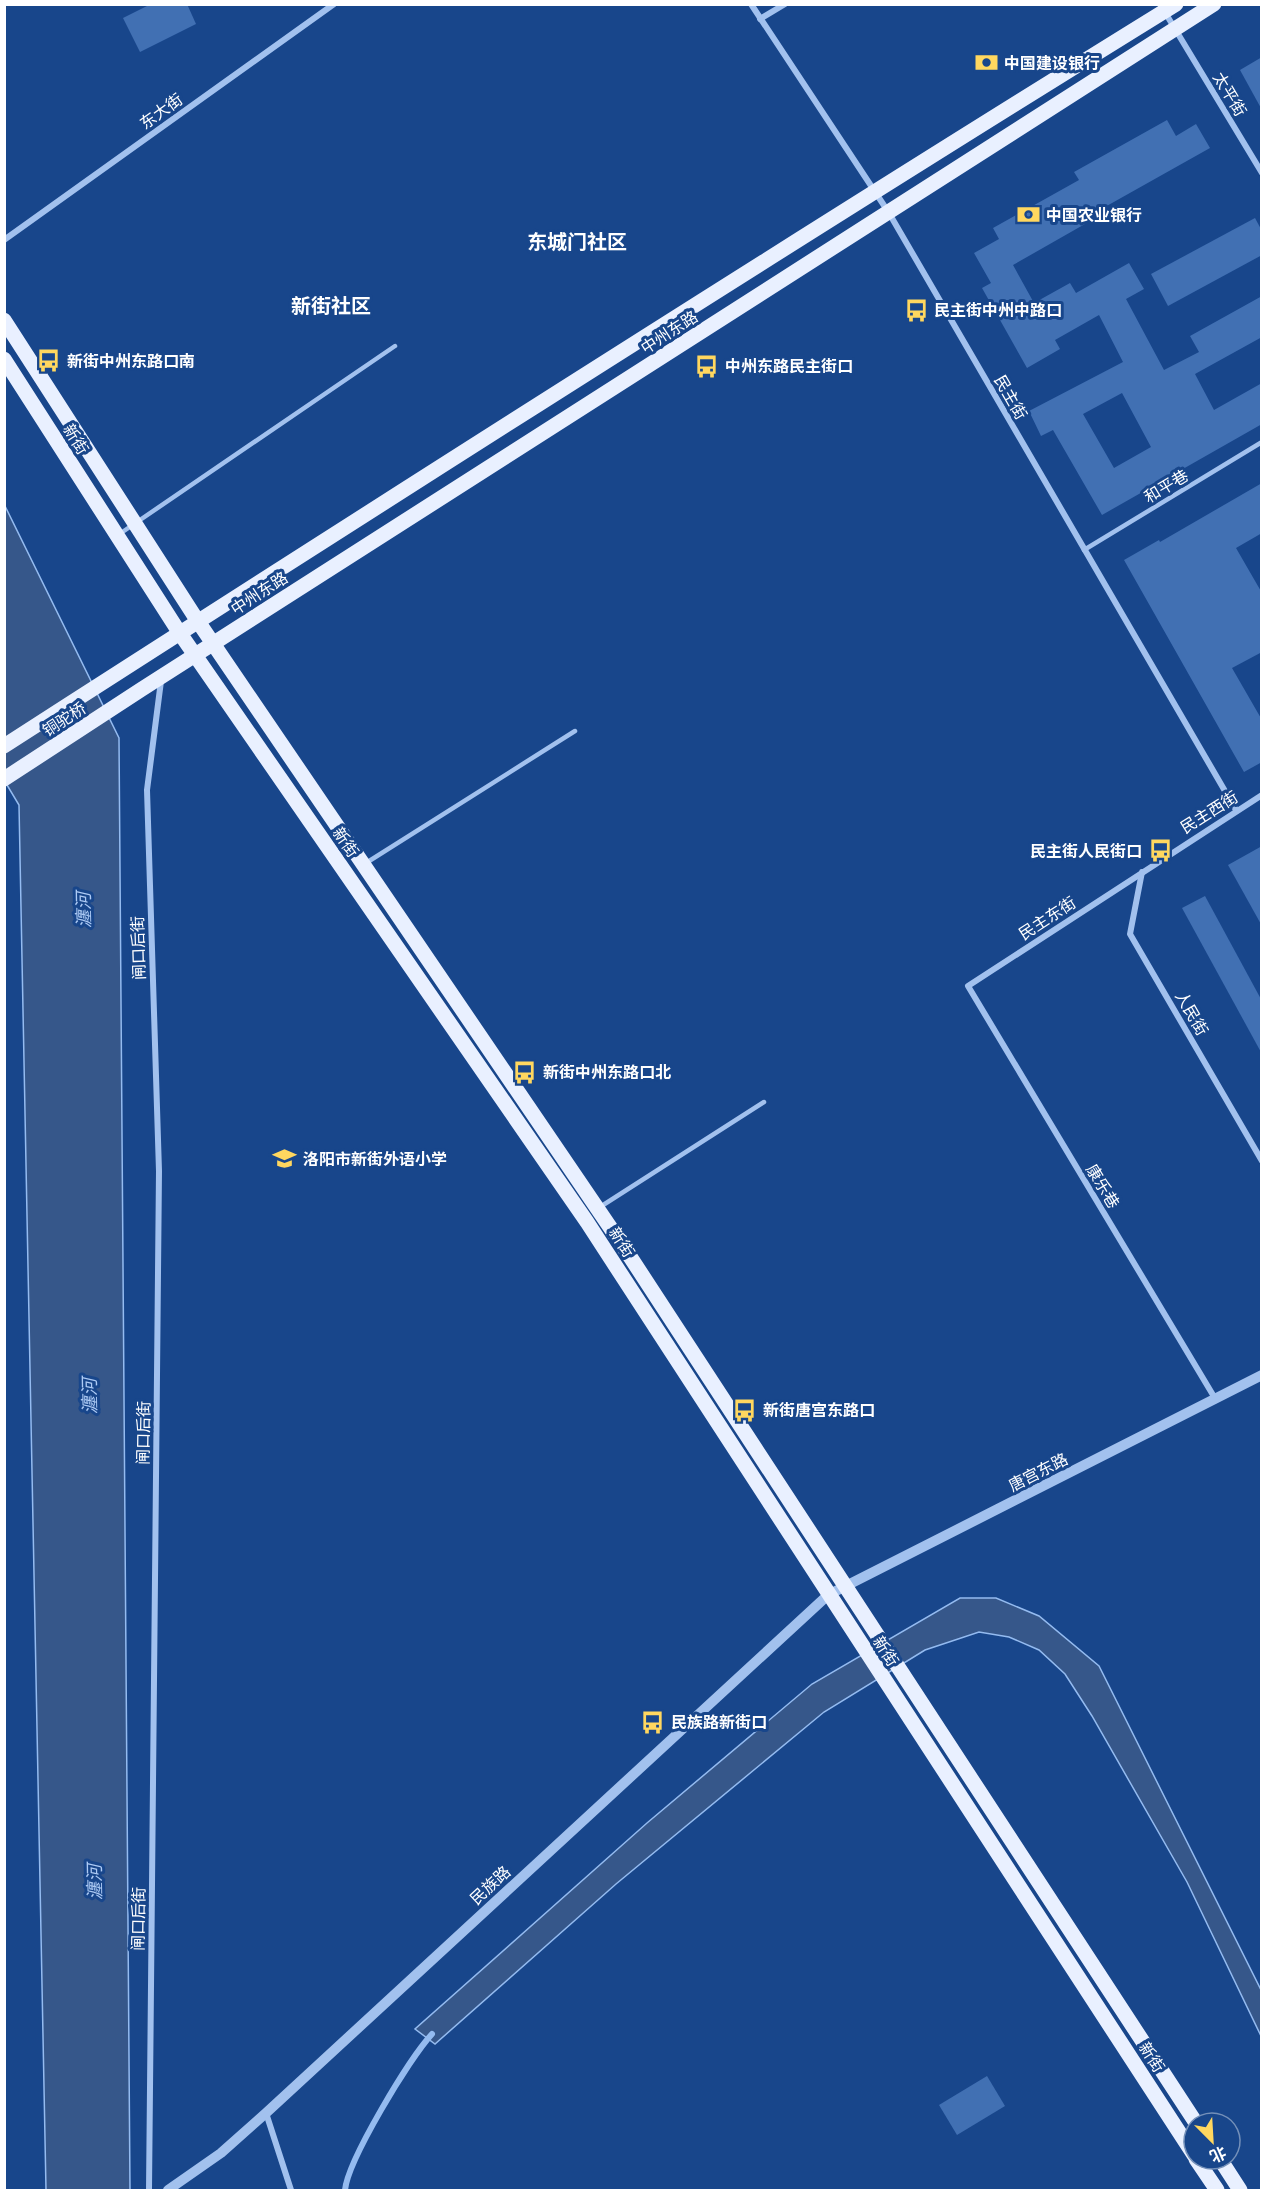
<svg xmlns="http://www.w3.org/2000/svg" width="1266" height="2195" viewBox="0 0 1266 2195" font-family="Manrope,'Noto Sans SC',sans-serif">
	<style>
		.water { fill: #36578a; stroke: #94bbf0; stroke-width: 1.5 }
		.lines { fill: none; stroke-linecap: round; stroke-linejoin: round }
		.stream { stroke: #94bbf0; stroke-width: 6 }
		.building { fill: #4170b3; fill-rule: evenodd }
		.service { stroke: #a2c1ee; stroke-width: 4.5 }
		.minor { stroke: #a2c1ee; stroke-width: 6 }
		.tertiary { stroke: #a2c1ee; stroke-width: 10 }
		.primary { stroke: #e9f0ff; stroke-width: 15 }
		.labels { text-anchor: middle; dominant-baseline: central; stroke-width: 6; stroke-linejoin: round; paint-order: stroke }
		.poi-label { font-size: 16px; font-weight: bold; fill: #fff; stroke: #18468b; text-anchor: start }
		.street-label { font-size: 16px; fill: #fff; stroke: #18468b }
		.water-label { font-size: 18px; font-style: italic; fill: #aecbf5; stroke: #18468b }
		.quarter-label { font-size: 20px; font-weight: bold; fill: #fff; stroke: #18468b }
	</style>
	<rect width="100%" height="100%" fill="#18468b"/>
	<g class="water">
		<polygon points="4,504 119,738 130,2190 46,2190 19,805 4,780"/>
		<polygon points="960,1598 996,1598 1039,1616 1099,1666 1262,1992 1261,2036 1187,1882 1092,1716 1065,1674 1039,1650 1009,1637 979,1632 925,1650 824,1712 616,1884 435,2044 415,2029 647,1823 812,1684"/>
	</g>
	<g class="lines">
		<path class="stream" d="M345,2190C348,2160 409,2059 432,2034"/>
	</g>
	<g class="building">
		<polygon points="151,4 187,4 196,24 140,52 123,18"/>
		<polygon points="1262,57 1262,110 1240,70"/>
		<path d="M1167,120L1176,136L1196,124L1210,148L1096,212L1099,216L1013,265L1034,303L1070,283L1076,293L1129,263L1144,289L1126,299L1164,370L1199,352L1190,336L1262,296V337L1195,374L1214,410L1262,383V424L1102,515L1053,430L1041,436L1029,411L1123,362L1099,315L1055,340L1060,349L1027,368L982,288L991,283L974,253L999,239L993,228L1079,180L1074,172ZM1122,393L1151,447L1114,468L1083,414Z"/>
		<polygon points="1255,218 1262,231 1262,255 1168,306 1151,274"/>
		<polygon points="1262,483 1262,533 1236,548 1262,593 1262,652 1232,668 1262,720 1262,762 1244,772 1124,560 1159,540 1160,542"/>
		<polygon points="1262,846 1262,926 1228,865"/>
		<polygon points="1205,896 1262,1001 1262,1054 1182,908"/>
		<polygon points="987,2076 1005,2106 957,2135 939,2105"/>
	</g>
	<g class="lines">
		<g class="service">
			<polyline points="118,535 395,346"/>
			<polyline points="1084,550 1262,442"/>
			<polyline points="366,863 575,731"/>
			<polyline points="600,1207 764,1102"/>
		</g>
		<g class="minor">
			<polyline points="751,4 889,213 1236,810"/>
			<polyline points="1160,4 1262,173"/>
			<polyline points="760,19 785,4"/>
			<polyline points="4,240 334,4"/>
			<polyline points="1142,872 1130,934 1262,1161"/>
			<polyline points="1216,1400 968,986 1262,795"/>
			<polyline points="266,2113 291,2190"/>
			<polyline points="149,2190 159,1171 147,790 161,681"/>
		</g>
		<polyline class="tertiary" points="168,2190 221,2153 266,2113 828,1595 1262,1375"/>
		<g class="primary">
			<polyline points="4,320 197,620 629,1255 1196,2123"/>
			<polyline points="4,359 179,632 587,1222 1194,2155"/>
			<path d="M4,746C393,496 783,247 1176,4"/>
			<polyline points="4,779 142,689 1214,4"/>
			<polyline points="1196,2159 1217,2190"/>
			<polyline points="1220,2159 1240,2190"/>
		</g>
	</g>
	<defs>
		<symbol id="bank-bare" viewBox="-9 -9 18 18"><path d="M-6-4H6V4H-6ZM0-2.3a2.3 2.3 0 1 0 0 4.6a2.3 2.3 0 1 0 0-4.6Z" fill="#ffd75f" stroke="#18468b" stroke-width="2.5" paint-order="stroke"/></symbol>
		<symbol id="bus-bare" viewBox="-9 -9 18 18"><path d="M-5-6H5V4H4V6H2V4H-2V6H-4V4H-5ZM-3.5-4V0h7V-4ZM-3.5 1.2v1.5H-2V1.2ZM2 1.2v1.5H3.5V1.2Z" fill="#ffd75f" stroke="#18468b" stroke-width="2.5" paint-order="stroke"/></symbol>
		<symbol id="school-bare" viewBox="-9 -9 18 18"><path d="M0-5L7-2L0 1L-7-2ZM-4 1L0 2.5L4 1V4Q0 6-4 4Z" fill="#ffd75f" stroke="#18468b" stroke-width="2.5" paint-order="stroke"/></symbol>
	</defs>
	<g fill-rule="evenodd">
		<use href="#bank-bare" x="970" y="46" width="33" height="33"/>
		<use href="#bank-bare" x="1012" y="198" width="33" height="33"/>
		<use href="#bus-bare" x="900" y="294" width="33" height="33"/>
		<use href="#bus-bare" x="32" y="344" width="33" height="33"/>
		<use href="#bus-bare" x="690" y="350" width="33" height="33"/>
		<use href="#bus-bare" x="1144" y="834" width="33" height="33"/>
		<use href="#bus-bare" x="508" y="1056" width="33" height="33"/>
		<use href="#school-bare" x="268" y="1142" width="33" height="33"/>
		<use href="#bus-bare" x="728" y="1394" width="33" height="33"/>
		<use href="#bus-bare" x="636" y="1706" width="33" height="33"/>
	</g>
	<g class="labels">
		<g class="poi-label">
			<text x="1004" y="63">中国建设银行</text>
			<text x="1046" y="215">中国农业银行</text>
			<text x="934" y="310">民主街中州中路口</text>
			<text x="67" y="361">新街中州东路口南</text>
			<text x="725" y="366">中州东路民主街口</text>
			<text x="1142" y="851" text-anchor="end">民主街人民街口</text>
			<text x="543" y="1072">新街中州东路口北</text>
			<text x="303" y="1159">洛阳市新街外语小学</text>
			<text x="763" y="1410">新街唐宫东路口</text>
			<text x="671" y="1722">民族路新街口</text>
		</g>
		<g class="street-label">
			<text transform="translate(1230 94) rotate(59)">太平街</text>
			<text transform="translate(161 111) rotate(-36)">东大街</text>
			<text transform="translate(669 332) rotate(-33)">中州东路</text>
			<text transform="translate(1011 397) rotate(60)">民主街</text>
			<text transform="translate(76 439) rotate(58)">新街</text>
			<text transform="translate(1166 486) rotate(-31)">和平巷</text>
			<text transform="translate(259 593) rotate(-33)">中州东路</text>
			<text transform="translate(64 719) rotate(-33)">铜驼桥</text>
			<text transform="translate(1209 812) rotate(-32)">民主西街</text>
			<text transform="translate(346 842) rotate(55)">新街</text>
			<text transform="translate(1047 918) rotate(-33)">民主东街</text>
			<text transform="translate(138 948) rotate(-92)">闸口后街</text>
			<text transform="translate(1192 1013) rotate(60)">人民街</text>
			<text transform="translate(1103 1186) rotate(59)">康乐巷</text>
			<text transform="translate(622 1242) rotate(57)">新街</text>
			<text transform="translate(143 1433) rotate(-89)">闸口后街</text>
			<text transform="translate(1038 1472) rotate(-27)">唐宫东路</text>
			<text transform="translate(886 1651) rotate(57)">新街</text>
			<text transform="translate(490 1885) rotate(-43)">民族路</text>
			<text transform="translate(138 1919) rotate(-89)">闸口后街</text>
			<text transform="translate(1152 2057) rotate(57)">新街</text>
		</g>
		<g class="water-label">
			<text transform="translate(83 910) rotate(-91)">瀍河</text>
			<text transform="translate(89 1396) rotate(-91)">瀍河</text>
			<text transform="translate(94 1882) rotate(-91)">瀍河</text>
		</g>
		<g class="quarter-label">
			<text x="577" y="241">东城门社区</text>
			<text x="331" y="305">新街社区</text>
		</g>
	</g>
	<rect width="1266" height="2195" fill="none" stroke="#ffffff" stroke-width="12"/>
	<g transform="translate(1212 2141) rotate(156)"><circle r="28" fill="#18468b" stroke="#7490b9" stroke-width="1.5"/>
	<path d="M0-4.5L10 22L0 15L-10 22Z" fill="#ffd75f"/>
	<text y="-9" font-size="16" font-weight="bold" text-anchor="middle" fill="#ffffff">北</text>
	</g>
</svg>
